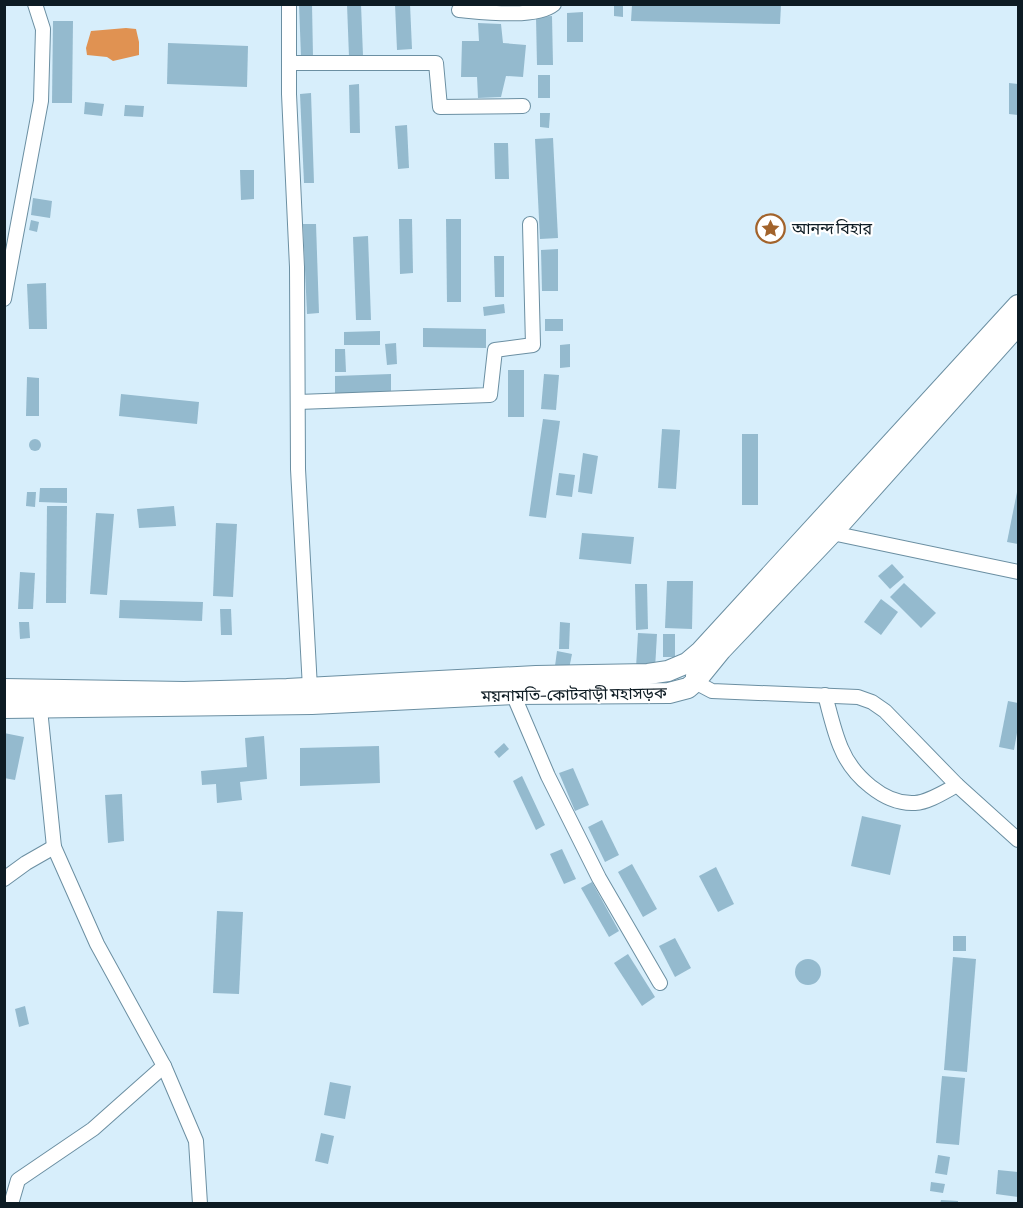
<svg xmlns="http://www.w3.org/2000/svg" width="1023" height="1208" viewBox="0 0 1023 1208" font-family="'Asap Condensed','Noto Sans Bengali',sans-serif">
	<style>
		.water { fill: #e09252 }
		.building { fill: #94bace }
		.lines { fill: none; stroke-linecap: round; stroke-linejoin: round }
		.street-casing { stroke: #6b8fa2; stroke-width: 16 }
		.secondary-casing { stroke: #6b8fa2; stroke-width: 22 }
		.street { stroke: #fff; stroke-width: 14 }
		.secondary { stroke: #fff; stroke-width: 20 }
		.labels { text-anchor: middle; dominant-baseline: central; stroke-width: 4.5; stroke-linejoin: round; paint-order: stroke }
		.poi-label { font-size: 16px; fill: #0d1b23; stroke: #fff; text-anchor: start }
		.street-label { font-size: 16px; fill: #0d1b23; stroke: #fff }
	</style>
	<rect width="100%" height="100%" fill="#d7eefb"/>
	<polygon class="water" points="126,28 136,29 139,42 139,55 113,61 107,57 87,55 86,48 91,31"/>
	<g class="building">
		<polygon points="299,4 312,4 313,57 301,57"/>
		<polygon points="347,4 361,4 363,56 349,57"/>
		<polygon points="395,4 410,4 412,49 397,50"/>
		<polygon points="614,4 623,4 623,17 614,16"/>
		<polygon points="632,5 781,5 780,24 631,21"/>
		<polygon points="583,12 583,42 567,42 567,13"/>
		<polygon points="552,16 553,65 537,65 536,17"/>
		<polygon points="53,21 73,21 72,103 52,103"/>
		<polygon points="478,23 501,24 503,43 526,45 523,77 506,76 501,97 478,98 477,77 461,77 462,41 479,41"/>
		<polygon points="168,43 248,46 247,87 167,84"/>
		<rect x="538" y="75" width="12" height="23"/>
		<polygon points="1009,83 1018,84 1018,115 1009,114"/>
		<polygon points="359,84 360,133 350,133 349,85"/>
		<polygon points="311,93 314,183 304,183 300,94"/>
		<polygon points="85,102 104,104 102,116 84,114"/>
		<polygon points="125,105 144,106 143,117 124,116"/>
		<polygon points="540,113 550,113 549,128 540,127"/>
		<polygon points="407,125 409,168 398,169 395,126"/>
		<polygon points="553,138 558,238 540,239 535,139"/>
		<polygon points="494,143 508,143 509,179 495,179"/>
		<polygon points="240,170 254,170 254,199 241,200"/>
		<polygon points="33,198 52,201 50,218 31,215"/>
		<polygon points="399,219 412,219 413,273 400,274"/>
		<polygon points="446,219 461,219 461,302 447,302"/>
		<polygon points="31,220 39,222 37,232 29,230"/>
		<polygon points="303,224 316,224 319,313 307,314"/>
		<polygon points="368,236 371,320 356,320 353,237"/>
		<polygon points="558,249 558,291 542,291 541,250"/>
		<polygon points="494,256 504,256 504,297 495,297"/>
		<polygon points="46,283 47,329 29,329 27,284"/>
		<polygon points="504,304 505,313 484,316 483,307"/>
		<rect x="545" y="319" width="18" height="12"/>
		<polygon points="423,328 486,329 486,348 423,347"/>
		<polygon points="380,331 380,345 344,345 344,332"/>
		<polygon points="396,343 397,364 387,365 385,344"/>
		<polygon points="570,344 570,367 560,368 560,345"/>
		<polygon points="335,349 345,349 346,372 335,372"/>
		<rect x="508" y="370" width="16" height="47"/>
		<polygon points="391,374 391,394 335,396 335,376"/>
		<polygon points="544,374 559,375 556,410 541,409"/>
		<polygon points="27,377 39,378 39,416 26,416"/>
		<polygon points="121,394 199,402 197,424 119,416"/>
		<polygon points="543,419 560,421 546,518 529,516"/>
		<polygon points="662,429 680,430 676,489 658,488"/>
		<rect x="742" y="434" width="16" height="71"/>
		<circle cx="35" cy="445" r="6"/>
		<polygon points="583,453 598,456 592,494 578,492"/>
		<polygon points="559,473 575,475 572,497 556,495"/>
		<polygon points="40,488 67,488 67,503 39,502"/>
		<polygon points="27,492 36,492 35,507 26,506"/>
		<polygon points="1017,492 1018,492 1018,544 1007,542"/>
		<polygon points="47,506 67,506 66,603 46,603"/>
		<polygon points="174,506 176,526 139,528 137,509"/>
		<polygon points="96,513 114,514 107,595 90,594"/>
		<polygon points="216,523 237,524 233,597 213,596"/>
		<polygon points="582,533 634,537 631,564 579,559"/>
		<polygon points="892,564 904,577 890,589 878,576"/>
		<polygon points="20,572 35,573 33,609 18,609"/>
		<polygon points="667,581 693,581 692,629 665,628"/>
		<polygon points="904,583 936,613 921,628 890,597"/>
		<polygon points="635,584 647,584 648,629 636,630"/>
		<polygon points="881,599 898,612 881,635 864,622"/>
		<polygon points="120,600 203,602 202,621 119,618"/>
		<polygon points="220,609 231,609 232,635 221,635"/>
		<polygon points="19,622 29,622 30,638 20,639"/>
		<polygon points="560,622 570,623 569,649 559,649"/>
		<polygon points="638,633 657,634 655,669 636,668"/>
		<rect x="663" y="634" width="12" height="23"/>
		<polygon points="557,651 572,654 569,669 555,666"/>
		<polygon points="1008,701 1018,703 1018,727 1014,750 999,747"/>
		<polygon points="4,733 24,737 15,780 4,778"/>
		<polygon points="264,736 267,779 240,782 242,800 217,803 216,784 202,785 201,771 247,767 245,738"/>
		<polygon points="504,743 509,749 499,758 494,752"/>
		<polygon points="379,746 380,783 300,786 300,748"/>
		<polygon points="573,768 589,805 575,811 559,773"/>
		<polygon points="522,776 545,825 536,830 513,781"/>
		<polygon points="122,794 124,841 108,843 105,795"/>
		<polygon points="862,816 901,825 890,875 851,866"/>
		<polygon points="602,820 619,855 605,862 588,827"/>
		<polygon points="562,849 576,879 564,884 550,854"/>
		<polygon points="632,864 657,909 643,917 618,872"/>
		<polygon points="716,867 734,904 718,912 699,876"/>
		<polygon points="592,882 619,931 609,937 581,888"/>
		<polygon points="217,911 243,912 239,994 213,993"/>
		<rect x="953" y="936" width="13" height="15"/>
		<polygon points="675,938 691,968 675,977 659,946"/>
		<polygon points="628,954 655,997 642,1006 614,963"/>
		<polygon points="953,957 976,959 967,1072 944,1070"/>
		<circle cx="808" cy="972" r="13"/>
		<polygon points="25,1006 29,1024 19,1027 15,1009"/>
		<polygon points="942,1076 965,1078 959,1145 936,1143"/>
		<polygon points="330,1082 351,1086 345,1119 324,1115"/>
		<polygon points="321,1133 334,1136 328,1164 315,1161"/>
		<polygon points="938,1155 950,1157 947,1175 935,1173"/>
		<polygon points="998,1170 1018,1172 1018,1197 996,1194"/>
		<polygon points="931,1182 945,1184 943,1193 930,1191"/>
		<polygon points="941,1200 958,1201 958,1204 940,1204"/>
	</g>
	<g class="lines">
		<defs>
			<g id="street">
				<polyline points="289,4 289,94 297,267 298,469 310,688"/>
				<path d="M459,10C482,12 536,19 554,4"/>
				<polyline points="289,63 436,63 440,107 523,106"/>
				<polyline points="4,299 41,101 43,29 35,4"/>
				<polyline points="298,402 490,395 495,350 533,345 530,224"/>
				<polyline points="829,529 832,533 1018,572"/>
				<polyline points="693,676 695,682 712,691 858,697 872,702 885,711 957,785 1018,840"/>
				<polyline points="513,694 548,776 599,878 660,983"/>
				<path d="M825,695C830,713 834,732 841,748C852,775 884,805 915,803C929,802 944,792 957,785"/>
				<polyline points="39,699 54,847 97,944 164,1066 196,1141 200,1204"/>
				<polyline points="4,879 26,863 54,847"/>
				<polyline points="11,1204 18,1180 93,1129 164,1066"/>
			</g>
			<g id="secondary">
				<polyline points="4,689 184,692 287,689 536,676 648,674 668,671 687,663 701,651 1018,305"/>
				<polyline points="4,708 312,704 513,694 669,693 688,688 695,682 721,650 832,533 1018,325"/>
			</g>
		</defs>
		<use href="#street" class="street-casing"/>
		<use href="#secondary" class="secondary-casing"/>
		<use href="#street" class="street"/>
		<use href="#secondary" class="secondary"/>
	</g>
	<defs>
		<symbol id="sight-ring" viewBox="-11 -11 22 22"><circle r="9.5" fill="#fff" stroke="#a2632b" stroke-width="1.5"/><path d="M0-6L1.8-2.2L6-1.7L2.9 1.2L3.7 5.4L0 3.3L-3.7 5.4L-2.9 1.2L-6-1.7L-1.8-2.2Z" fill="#a2632b"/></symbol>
	</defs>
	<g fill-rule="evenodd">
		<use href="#sight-ring" x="754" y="212" width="33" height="33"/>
	</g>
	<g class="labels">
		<g class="poi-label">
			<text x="792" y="228">আনন্দ বিহার</text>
		</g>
		<g class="street-label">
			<text transform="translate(574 694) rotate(-1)">ময়নামতি–কোটবাড়ী মহাসড়ক</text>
		</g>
	</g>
	<rect width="1023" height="1208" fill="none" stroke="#0d1b23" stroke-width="12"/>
</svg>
